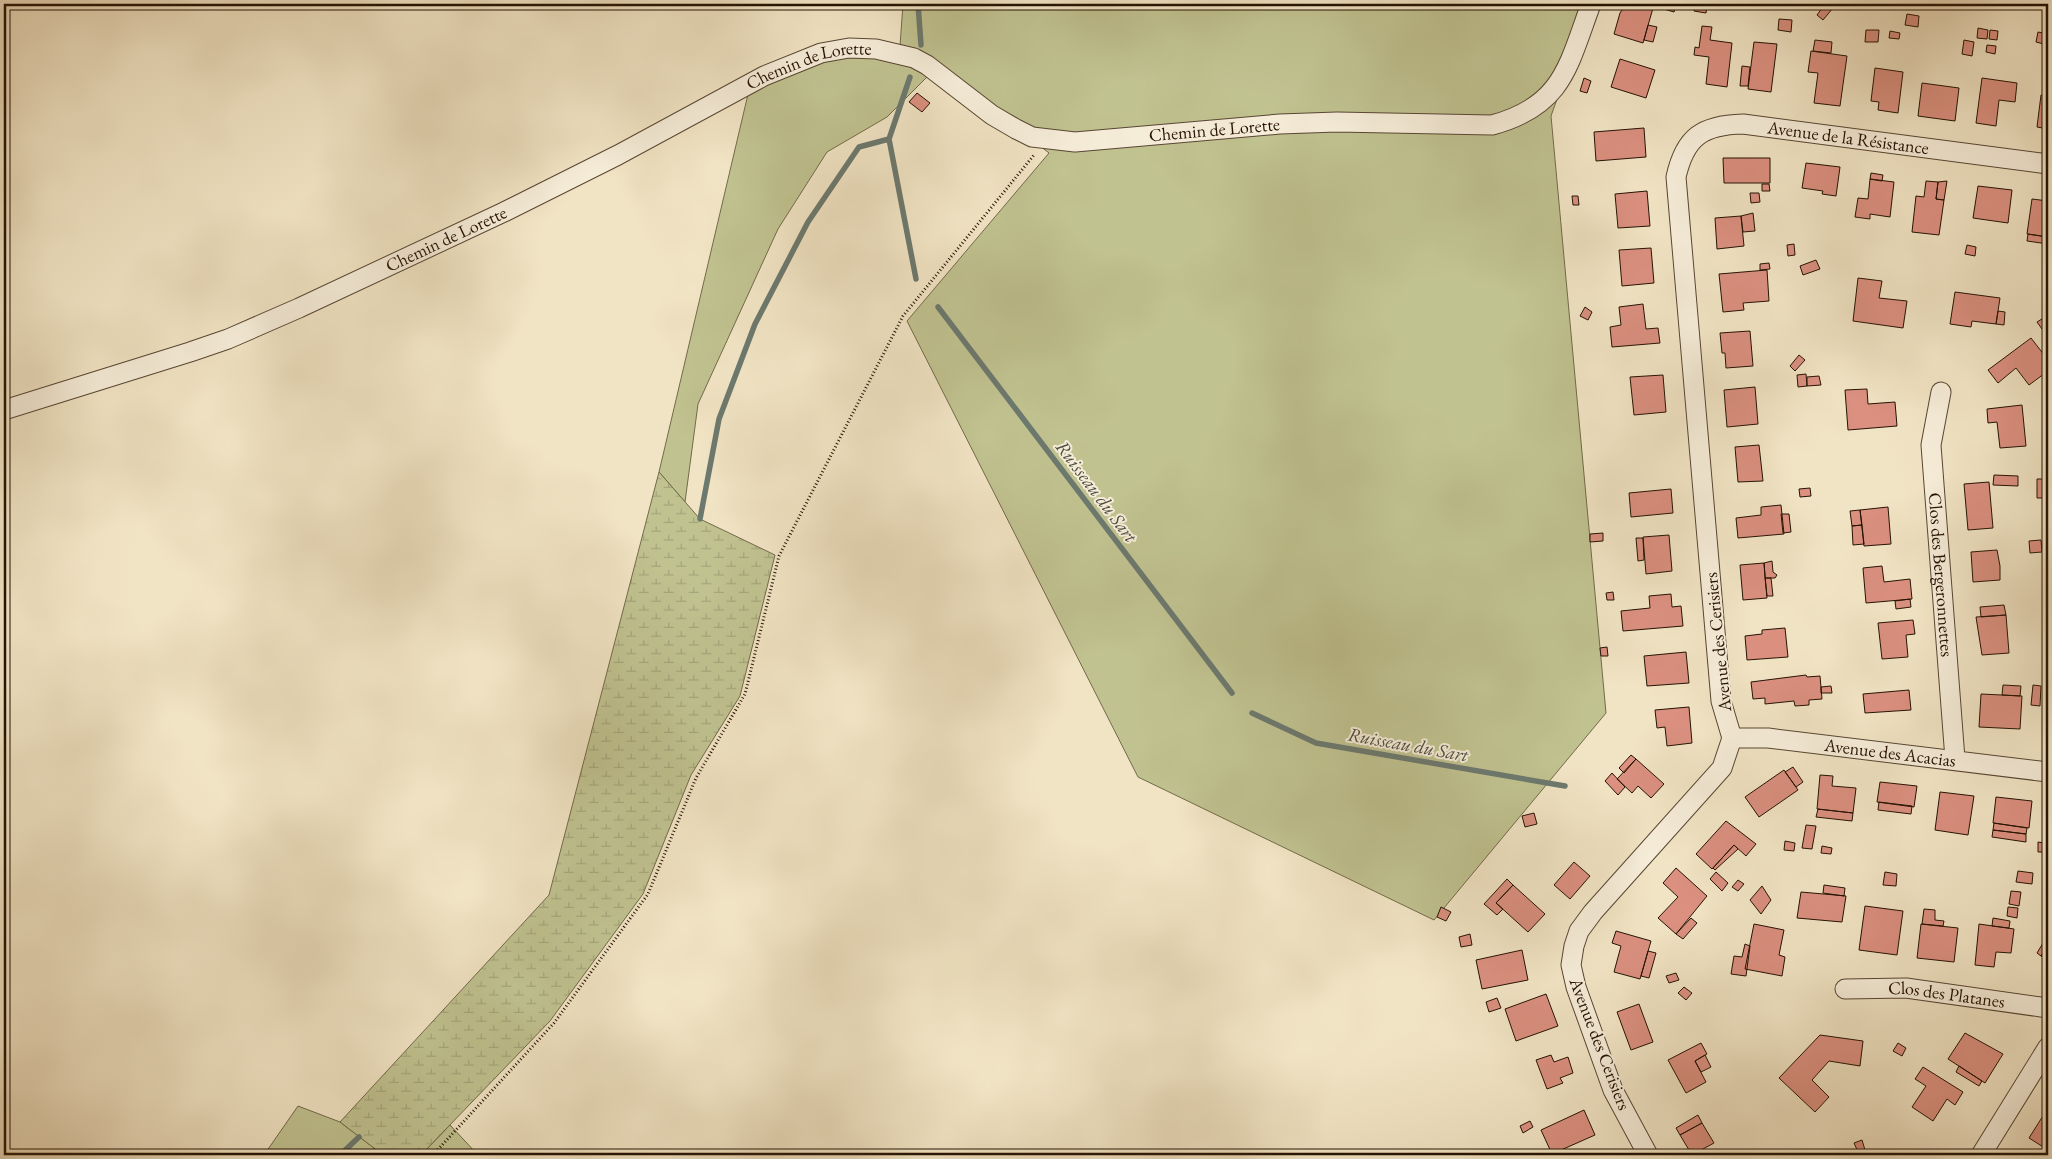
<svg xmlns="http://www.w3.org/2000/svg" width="2052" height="1159" viewBox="0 0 2052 1159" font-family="'EB Garamond',serif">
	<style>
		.grass { fill: #c0c290; stroke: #726a4a }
		.wetland { fill: url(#wetland-marsh); stroke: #726a4a }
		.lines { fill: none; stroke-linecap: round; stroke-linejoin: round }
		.stream { stroke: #6c796e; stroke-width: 5.5 }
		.building { fill: #db9080; stroke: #251203 }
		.street-casing { stroke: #584633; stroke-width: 21 }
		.path { stroke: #251203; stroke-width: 3; stroke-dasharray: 1 2.5; stroke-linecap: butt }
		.street { stroke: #f6edd9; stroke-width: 19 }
		.labels { text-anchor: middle; stroke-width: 4; stroke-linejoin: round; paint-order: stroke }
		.street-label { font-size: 18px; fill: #251203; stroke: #f6edd9 }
		.water-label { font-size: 19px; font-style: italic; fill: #4e4e42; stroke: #f6edd9 }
	</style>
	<defs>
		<pattern id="wetland-marsh" width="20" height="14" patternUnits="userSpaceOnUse" patternTransform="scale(1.25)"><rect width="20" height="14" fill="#c0c290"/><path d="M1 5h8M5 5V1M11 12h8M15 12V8" fill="none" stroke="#a5a67b"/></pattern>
	</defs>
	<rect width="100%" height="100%" fill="#f1e4c4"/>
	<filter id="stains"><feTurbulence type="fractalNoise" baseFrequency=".004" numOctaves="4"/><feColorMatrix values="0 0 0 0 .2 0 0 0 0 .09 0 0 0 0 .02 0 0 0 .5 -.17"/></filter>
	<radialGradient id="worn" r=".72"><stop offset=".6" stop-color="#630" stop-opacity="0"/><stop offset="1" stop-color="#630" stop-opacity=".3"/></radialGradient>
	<path class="grass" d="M 903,4 L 1591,4 L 1551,116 L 1606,713 L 1434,920 L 1138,777 L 907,321 L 1049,153 L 938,66 L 900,46 Z
		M 832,54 L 894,57 L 930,74 L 887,117 L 827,152 L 778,229 L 698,404 L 685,502 L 659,472 L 749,90 Z
		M 298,1106 L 340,1122 L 383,1155 L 264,1155 Z
		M 450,1125 L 478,1155 L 421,1155 Z"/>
	<path class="wetland" d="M 659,472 L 700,519 L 775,555 L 740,696 L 691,775 L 643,894 L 550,1021 L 421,1155 L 383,1155 L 340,1122 L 549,895 Z"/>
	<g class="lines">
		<path class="stream" d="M 918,4 L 921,45
			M 910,77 L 889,139 L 916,279
			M 938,307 L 1232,693
			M 700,519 L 719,419 L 755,324 L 808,222 L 859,147 L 889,139
			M 1252,713 L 1316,743 L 1565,786
			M 340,1155 L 359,1137"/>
	</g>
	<path class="building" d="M 1626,4 L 1639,4 L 1653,8 L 1643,43 L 1614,34 L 1620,13 Z
		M 1654,4 L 1677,4 L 1674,12 L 1654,6 Z
		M 1695,4 L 1707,5 L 1706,13 L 1694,11 Z
		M 1825,4 L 1833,8 L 1823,20 L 1817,15 Z
		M 1980,4 L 1993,4 L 1992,9 L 1980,7 Z
		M 2038,4 L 2048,4 L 2048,9 L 2038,8 Z
		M 1907,14 L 1919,16 L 1918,27 L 1905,25 Z
		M 1779,19 L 1792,20 L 1791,32 L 1778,30 Z
		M 1648,25 L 1657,27 L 1653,42 L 1644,40 Z
		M 1702,26 L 1712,27 L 1710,40 L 1732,43 L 1727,87 L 1706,84 L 1709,57 L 1694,55 L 1695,47 L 1699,48 Z
		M 1978,28 L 1988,30 L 1987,39 L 1977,38 Z
		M 1866,30 L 1879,30 L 1878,42 L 1865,42 Z
		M 1990,30 L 1998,31 L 1997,40 L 1989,39 Z
		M 1890,31 L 1900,33 L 1899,39 L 1889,38 Z
		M 2038,32 L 2048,34 L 2048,45 L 2036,42 Z
		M 1815,40 L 1832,42 L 1831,53 L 1813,51 Z
		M 1964,40 L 1974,42 L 1972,56 L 1962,54 Z
		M 1754,42 L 1777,44 L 1771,92 L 1748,89 Z
		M 1987,45 L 1996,46 L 1995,54 L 1986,52 Z
		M 1811,51 L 1847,56 L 1840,106 L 1814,103 L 1818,73 L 1808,72 Z
		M 1620,59 L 1655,70 L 1646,98 L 1611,87 Z
		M 1742,66 L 1750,67 L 1748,86 L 1740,86 Z
		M 1875,68 L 1903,72 L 1898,113 L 1878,110 L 1879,102 L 1871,101 Z
		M 1584,78 L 1591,81 L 1587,93 L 1580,91 Z
		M 1982,78 L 2017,83 L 2015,102 L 1999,100 L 1996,126 L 1976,123 Z
		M 1922,83 L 1959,88 L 1955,121 L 1918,116 Z
		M 917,93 L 930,103 L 922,112 L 909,102 Z
		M 2041,95 L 2048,96 L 2048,129 L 2037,127 Z
		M 1644,128 L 1646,157 L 1596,161 L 1594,132 Z
		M 1723,158 L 1770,158 L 1770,183 L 1724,183 Z
		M 1806,163 L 1840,167 L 1836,196 L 1822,194 L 1823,191 L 1802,188 Z
		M 1871,173 L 1883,175 L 1882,181 L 1870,179 Z
		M 1870,179 L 1894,182 L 1890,217 L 1870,214 L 1870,219 L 1855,217 L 1858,198 L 1868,199 Z
		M 1926,181 L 1938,182 L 1936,199 L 1944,200 L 1939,235 L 1912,232 L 1916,196 L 1924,197 Z
		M 1947,181 L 1944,200 L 1936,199 L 1938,182 Z
		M 1762,184 L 1769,184 L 1770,191 L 1762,191 Z
		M 1978,186 L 2012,190 L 2008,223 L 1973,218 Z
		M 1647,191 L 1650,226 L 1618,228 L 1615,194 Z
		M 1750,193 L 1759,193 L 1760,202 L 1751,203 Z
		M 1572,196 L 1578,196 L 1579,205 L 1573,205 Z
		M 2032,199 L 2048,201 L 2048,237 L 2027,234 Z
		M 1753,213 L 1755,231 L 1743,232 L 1741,216 Z
		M 1741,216 L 1744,246 L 1717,249 L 1715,218 Z
		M 2028,234 L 2048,237 L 2048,244 L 2027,241 Z
		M 1794,244 L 1795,255 L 1788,256 L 1787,245 Z
		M 1967,245 L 1976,247 L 1975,256 L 1965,254 Z
		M 1651,248 L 1654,283 L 1622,286 L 1619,250 Z
		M 1816,260 L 1820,269 L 1803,275 L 1800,266 Z
		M 1769,263 L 1770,269 L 1760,270 L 1760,264 Z
		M 1767,270 L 1769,301 L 1743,303 L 1744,310 L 1723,312 L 1719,274 Z
		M 1858,278 L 1882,281 L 1879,298 L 1907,301 L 1903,328 L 1853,321 Z
		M 1955,292 L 2000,298 L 1996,324 L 1972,321 L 1971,327 L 1950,324 Z
		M 1643,304 L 1646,329 L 1658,328 L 1660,343 L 1612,347 L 1610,327 L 1621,325 L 1619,307 Z
		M 1585,307 L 1592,312 L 1588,320 L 1580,316 Z
		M 1998,311 L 2005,312 L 2004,325 L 1996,324 Z
		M 2045,317 L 2048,325 L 2042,329 L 2037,322 Z
		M 1750,331 L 1753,366 L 1726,368 L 1725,353 L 1722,353 L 1720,333 Z
		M 2031,338 L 2048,360 L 2048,371 L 2029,385 L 2016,368 L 1998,383 L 1988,370 Z
		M 1799,355 L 1805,360 L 1795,371 L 1790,366 Z
		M 1806,374 L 1807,386 L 1798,387 L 1797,375 Z
		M 1663,375 L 1666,412 L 1634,415 L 1630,377 Z
		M 1819,376 L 1821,385 L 1807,386 L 1807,377 Z
		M 1755,387 L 1758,424 L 1727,427 L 1724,390 Z
		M 1867,389 L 1868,404 L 1895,402 L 1897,426 L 1848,430 L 1845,390 Z
		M 2022,405 L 2026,446 L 2000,448 L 1997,422 L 1988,423 L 1987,409 Z
		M 1759,445 L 1763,481 L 1738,482 L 1735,447 Z
		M 1994,475 L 2018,476 L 2018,486 L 1993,485 Z
		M 2037,479 L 2044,479 L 2044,498 L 2037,498 Z
		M 1989,482 L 1993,528 L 1968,530 L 1964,484 Z
		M 1810,488 L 1811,496 L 1800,497 L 1799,489 Z
		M 1671,489 L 1673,513 L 1631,517 L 1629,493 Z
		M 1781,505 L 1784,534 L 1738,538 L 1736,518 L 1761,515 L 1761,507 Z
		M 1888,507 L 1891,544 L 1864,546 L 1860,510 Z
		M 1860,510 L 1862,525 L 1852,526 L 1850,511 Z
		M 1781,514 L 1789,514 L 1791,532 L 1783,533 Z
		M 1862,525 L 1864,544 L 1853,545 L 1852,526 Z
		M 1603,533 L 1603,541 L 1590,542 L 1590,534 Z
		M 1669,535 L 1672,571 L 1646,574 L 1643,537 Z
		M 1636,538 L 1643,538 L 1644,560 L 1638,561 Z
		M 2041,540 L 2042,552 L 2030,553 L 2029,541 Z
		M 1997,550 L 2000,566 L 2000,580 L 1973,582 L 1971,552 Z
		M 1772,561 L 1773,572 L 1777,575 L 1775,578 L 1765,578 L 1764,563 Z
		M 1764,563 L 1767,598 L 1743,600 L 1740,565 Z
		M 1882,566 L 1884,582 L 1910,579 L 1912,599 L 1866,603 L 1863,568 Z
		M 1765,578 L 1771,578 L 1773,596 L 1767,596 Z
		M 1613,592 L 1614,600 L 1607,600 L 1606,593 Z
		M 1671,594 L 1672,607 L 1681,606 L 1683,626 L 1623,631 L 1621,611 L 1650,608 L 1649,596 Z
		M 1910,599 L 1911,607 L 1896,609 L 1895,601 Z
		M 2004,605 L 2006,615 L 1981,617 L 1980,607 Z
		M 2006,615 L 2009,653 L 1982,655 L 1976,617 Z
		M 1913,620 L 1915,634 L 1906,635 L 1908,657 L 1882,659 L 1878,623 Z
		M 1785,628 L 1788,657 L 1747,660 L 1745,636 L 1762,634 L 1762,630 Z
		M 1607,647 L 1608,656 L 1601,656 L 1600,648 Z
		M 1686,652 L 1689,683 L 1647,686 L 1644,656 Z
		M 1806,675 L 1807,677 L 1820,676 L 1822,699 L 1809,700 L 1809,705 L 1795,706 L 1794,701 L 1765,704 L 1765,698 L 1753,699 L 1751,682 Z
		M 2003,685 L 2021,686 L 2020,696 L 2002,695 Z
		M 2033,685 L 2041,686 L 2040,706 L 2031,705 Z
		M 1831,686 L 1832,693 L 1821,693 L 1821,687 Z
		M 1909,690 L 1911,710 L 1865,713 L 1863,694 Z
		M 1981,694 L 2022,696 L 2020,729 L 1979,727 Z
		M 1689,707 L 1692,743 L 1667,746 L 1665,727 L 1657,728 L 1655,710 Z
		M 1631,755 L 1636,759 L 1624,773 L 1619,768 Z
		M 1636,759 L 1664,784 L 1651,798 L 1638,786 L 1632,793 L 1617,779 Z
		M 1793,767 L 1803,782 L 1796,787 L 1785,772 Z
		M 1784,770 L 1798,790 L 1759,817 L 1745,797 Z
		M 1612,773 L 1625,787 L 1618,795 L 1605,781 Z
		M 1820,775 L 1833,776 L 1832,786 L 1856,788 L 1853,813 L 1817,809 Z
		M 1880,782 L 1917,786 L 1914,807 L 1877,802 Z
		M 1940,792 L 1974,796 L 1968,835 L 1935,830 Z
		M 1996,797 L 2032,801 L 2029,828 L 1993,823 Z
		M 1879,802 L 1912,806 L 1911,814 L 1878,810 Z
		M 1818,809 L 1853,813 L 1852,821 L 1816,817 Z
		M 1534,813 L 1537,824 L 1525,827 L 1522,816 Z
		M 1726,821 L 1756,844 L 1746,856 L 1734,845 L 1712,869 L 1696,854 Z
		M 1994,823 L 2027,828 L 2026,834 L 1993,830 Z
		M 1806,825 L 1816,826 L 1812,849 L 1802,848 Z
		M 1993,830 L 2026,834 L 2026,842 L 1992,837 Z
		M 1785,841 L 1795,843 L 1794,851 L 1784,850 Z
		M 2038,842 L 2044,843 L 2043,852 L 2038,852 Z
		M 1734,845 L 1738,849 L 1715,870 L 1713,868 Z
		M 1822,846 L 1832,848 L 1831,854 L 1821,853 Z
		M 1574,862 L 1590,876 L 1570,899 L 1554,885 Z
		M 1676,868 L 1707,896 L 1676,934 L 1658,918 L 1678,897 L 1663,883 Z
		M 2018,871 L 2033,873 L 2032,884 L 2016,882 Z
		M 1716,872 L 1728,883 L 1722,891 L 1710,879 Z
		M 1885,872 L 1897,874 L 1896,886 L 1883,885 Z
		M 1507,879 L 1513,885 L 1496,903 L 1503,909 L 1497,915 L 1484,904 Z
		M 1738,880 L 1744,884 L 1738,891 L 1732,887 Z
		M 1513,885 L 1545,914 L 1528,932 L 1496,903 Z
		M 1824,885 L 1845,888 L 1844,896 L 1823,893 Z
		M 1762,886 L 1771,900 L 1761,914 L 1750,900 Z
		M 2011,891 L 2021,892 L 2019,906 L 2009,904 Z
		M 1801,892 L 1846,896 L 1842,922 L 1797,918 Z
		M 1865,906 L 1903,911 L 1897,955 L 1859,950 Z
		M 1441,907 L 1451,912 L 1446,921 L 1437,917 Z
		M 2008,907 L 2018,908 L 2017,918 L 2007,916 Z
		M 1924,909 L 1935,910 L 1935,920 L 1944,921 L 1943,926 L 1922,924 Z
		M 1691,918 L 1697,923 L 1683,939 L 1676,934 Z
		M 1993,918 L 2010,921 L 2009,928 L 1992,926 Z
		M 1754,924 L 1784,930 L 1779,955 L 1785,957 L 1782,976 L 1745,969 Z
		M 1921,924 L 1958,928 L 1954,962 L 1917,958 Z
		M 1979,924 L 2014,929 L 2011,953 L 1996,952 L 1994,967 L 1975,965 Z
		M 1616,931 L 1651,941 L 1640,979 L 1614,972 L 1621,946 L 1612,943 Z
		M 1470,934 L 1472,945 L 1461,947 L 1459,937 Z
		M 2046,938 L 2048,945 L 2041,956 L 2037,953 Z
		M 1745,944 L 1750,946 L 1746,976 L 1731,974 L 1734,956 L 1742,957 Z
		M 2048,945 L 2048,960 L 2041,956 Z
		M 1522,950 L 1528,980 L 1482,989 L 1476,960 Z
		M 1648,951 L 1656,953 L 1649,978 L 1641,976 Z
		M 1676,973 L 1679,980 L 1669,983 L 1666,976 Z
		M 1684,987 L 1692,993 L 1686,1000 L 1678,993 Z
		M 1546,994 L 1558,1026 L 1516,1041 L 1505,1009 Z
		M 1497,998 L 1501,1008 L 1489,1012 L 1486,1002 Z
		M 1639,1004 L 1653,1042 L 1631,1050 L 1617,1012 Z
		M 1965,1033 L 2003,1054 L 1985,1083 L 1948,1059 Z
		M 1820,1035 L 1863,1041 L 1860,1066 L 1829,1061 L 1812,1080 L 1829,1097 L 1815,1112 L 1779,1078 Z
		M 1701,1043 L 1707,1054 L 1695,1061 L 1706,1082 L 1686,1093 L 1668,1060 Z
		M 1898,1043 L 1906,1048 L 1902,1056 L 1893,1051 Z
		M 1551,1055 L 1554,1062 L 1568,1057 L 1573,1073 L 1560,1078 L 1563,1083 L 1547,1089 L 1536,1060 Z
		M 1705,1055 L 1711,1067 L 1701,1072 L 1695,1061 Z
		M 1959,1066 L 1982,1081 L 1979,1086 L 1956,1072 Z
		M 1923,1067 L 1963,1092 L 1955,1105 L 1947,1099 L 1933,1121 L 1912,1107 L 1926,1086 L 1915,1079 Z
		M 2048,1108 L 2048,1150 L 2029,1138 Z
		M 1584,1110 L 1595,1135 L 1552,1154 L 1541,1130 Z
		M 1698,1115 L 1702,1123 L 1680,1135 L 1676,1128 Z
		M 1530,1121 L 1533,1127 L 1523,1133 L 1520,1126 Z
		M 1702,1123 L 1714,1143 L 1692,1155 L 1680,1135 Z
		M 1862,1140 L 1865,1150 L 1858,1152 L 1854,1143 Z"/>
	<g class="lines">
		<defs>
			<g id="street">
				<path id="s1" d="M 1941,392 L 1931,445 L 1955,759"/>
				<path id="s2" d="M 4,410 L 190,352 L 228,339 L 299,308 L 504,212 L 618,155 L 764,76 L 821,53 L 849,48 L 876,49 L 914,58 L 927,65 L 992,115 L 1016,129 L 1032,137 L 1075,142 L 1280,124 L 1337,122 L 1492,125 C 1563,106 1568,66 1591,4"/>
				<path id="s3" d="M 1732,738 L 1768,738 L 2048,772"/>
				<path id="s4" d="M 1845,989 L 1906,988 L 2048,1008"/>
				<path id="s5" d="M 1648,1155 L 1613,1090 L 1576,987 L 1571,965 L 1574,946 L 1579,931 L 1593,912 L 1722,768 L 1732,738 L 1721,701 L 1676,177 C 1685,137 1702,125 1743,124 L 2048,164"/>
				<path d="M 1981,1155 L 2048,1047"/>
			</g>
		</defs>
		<use href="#street" class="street-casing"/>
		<path class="path" d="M 433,1155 L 554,1023 L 648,894 L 696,778 L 745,694 L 779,556 L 903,316 L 1034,155"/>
		<use href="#street" class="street"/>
	</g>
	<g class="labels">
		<g class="street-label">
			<text dy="6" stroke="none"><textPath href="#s2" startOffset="879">Chemin de Lorette</textPath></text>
			<text dy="6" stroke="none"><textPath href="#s2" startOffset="1314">Chemin de Lorette</textPath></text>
			<text dy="6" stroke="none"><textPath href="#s5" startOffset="1255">Avenue de la Résistance</textPath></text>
			<text dy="6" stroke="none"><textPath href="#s2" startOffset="475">Chemin de Lorette</textPath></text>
			<text dy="6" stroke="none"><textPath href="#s1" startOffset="184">Clos des Bergeronnettes</textPath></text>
			<text transform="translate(1718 642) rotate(-96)" y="6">Avenue des Cerisiers</text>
			<text dy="6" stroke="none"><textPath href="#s3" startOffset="159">Avenue des Acacias</textPath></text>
			<text dy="6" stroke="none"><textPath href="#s4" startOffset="102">Clos des Platanes</textPath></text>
			<text transform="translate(1600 1044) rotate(69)" y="6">Avenue des Cerisiers</text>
		</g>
		<g class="water-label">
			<text transform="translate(1097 491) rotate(53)" y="7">Ruisseau du Sart</text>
			<text transform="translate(1408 744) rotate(10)" y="7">Ruisseau du Sart</text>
		</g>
	</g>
	<rect width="2052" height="1159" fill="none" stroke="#f1e4c4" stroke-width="20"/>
	<rect x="5" y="5" width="2042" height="1149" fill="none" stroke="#251203" stroke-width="2.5"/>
	<rect x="10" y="10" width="2032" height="1139" fill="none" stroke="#251203"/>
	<rect width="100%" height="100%" filter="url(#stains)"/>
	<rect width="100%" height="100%" fill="url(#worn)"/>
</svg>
